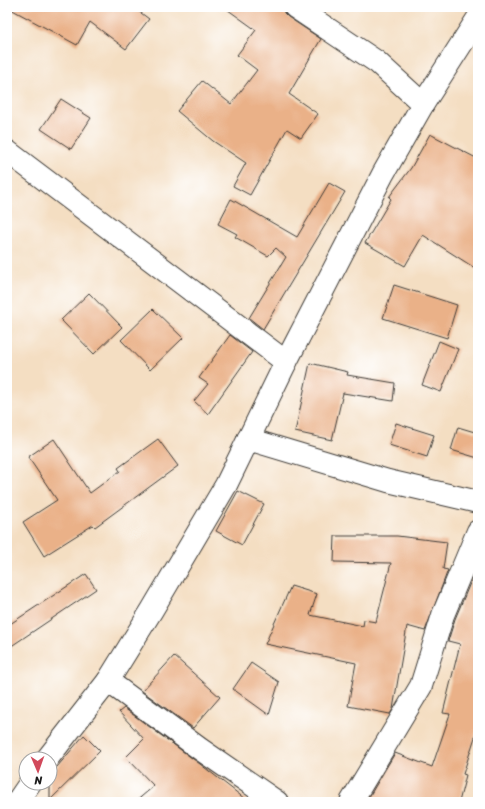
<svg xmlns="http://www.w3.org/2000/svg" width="485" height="809" viewBox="0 0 485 809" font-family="Sriracha,sans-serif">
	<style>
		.building { fill: #eab188 }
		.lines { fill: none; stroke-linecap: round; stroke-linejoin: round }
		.minor-casing { stroke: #3c3935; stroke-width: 24 }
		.tertiary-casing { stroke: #3c3935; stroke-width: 24 }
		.minor { stroke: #fff; stroke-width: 22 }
		.tertiary { stroke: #fff; stroke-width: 22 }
	</style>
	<rect width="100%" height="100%" fill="#fff"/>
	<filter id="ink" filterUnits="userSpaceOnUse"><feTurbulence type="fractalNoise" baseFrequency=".025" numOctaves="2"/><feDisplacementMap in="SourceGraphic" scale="8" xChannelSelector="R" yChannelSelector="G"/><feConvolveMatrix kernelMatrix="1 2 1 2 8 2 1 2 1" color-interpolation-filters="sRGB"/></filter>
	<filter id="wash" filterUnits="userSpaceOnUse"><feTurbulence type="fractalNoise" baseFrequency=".012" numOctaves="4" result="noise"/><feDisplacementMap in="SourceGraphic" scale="16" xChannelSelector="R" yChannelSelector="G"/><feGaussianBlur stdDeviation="0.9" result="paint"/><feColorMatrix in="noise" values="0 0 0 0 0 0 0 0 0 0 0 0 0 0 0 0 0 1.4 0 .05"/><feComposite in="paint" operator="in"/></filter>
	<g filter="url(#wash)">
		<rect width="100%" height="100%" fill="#f4dec2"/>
		<g id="blocks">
			<path class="building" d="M 7,7 L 133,7 L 149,19 L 126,49 L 90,22 L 77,45 Z
				M 224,7 L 283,7 L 284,13 L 288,17 L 321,39 L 289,94 L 318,114 L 301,138 L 287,129 L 250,195 L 233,186 L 246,163 L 213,141 L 177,111 L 202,81 L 231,104 L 257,70 L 237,55 L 256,30 Z
				M 61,99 L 91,118 L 71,149 L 41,129 Z
				M 430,134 L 478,159 L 478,270 L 423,235 L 405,266 L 365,243 L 391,199 L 389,197 L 411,168 Z
				M 329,183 L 345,192 L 263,329 L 249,318 L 286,257 L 276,248 L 268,256 L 235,237 L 237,234 L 218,224 L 231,199 L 297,237 Z
				M 394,285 L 457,305 L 447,338 L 383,318 Z
				M 89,293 L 122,327 L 94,354 L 61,320 Z
				M 153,309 L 183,338 L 150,370 L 121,340 Z
				M 230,335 L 252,352 L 208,414 L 194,401 L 208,384 L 199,378 Z
				M 439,341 L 458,349 L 441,392 L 422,385 Z
				M 310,363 L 348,372 L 347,375 L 395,383 L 393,401 L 343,393 L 332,440 L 295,432 Z
				M 396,423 L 434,435 L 427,457 L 389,445 Z
				M 458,427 L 478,433 L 478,458 L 451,450 Z
				M 54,439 L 90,493 L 120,471 L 118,468 L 158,439 L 178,466 L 95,527 L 93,525 L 44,556 L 23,522 L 57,500 L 28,457 Z
				M 238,491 L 264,504 L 242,545 L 216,531 Z
				M 335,536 L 397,536 L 447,542 L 443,569 L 448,570 L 425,631 L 407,626 L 393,709 L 390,714 L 348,706 L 356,663 L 265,644 L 291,586 L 317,594 L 310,615 L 363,626 L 364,620 L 376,622 L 391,563 L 334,562 Z
				M 86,574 L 96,589 L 7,649 L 7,626 Z
				M 473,576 L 478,577 L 478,728 L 463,774 L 466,775 L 459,802 L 366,802 L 395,753 L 432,767 L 450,714 L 443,713 L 460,644 L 448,641 L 455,619 Z
				M 174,656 L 220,697 L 193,728 L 142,691 Z
				M 251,663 L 279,682 L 269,715 L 233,689 Z
				M 124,708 L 200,764 L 249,802 L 135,802 L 154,786 L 126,757 L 144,739 L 119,712 Z
				M 84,735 L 100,751 L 50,800 L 50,771 L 57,767 Z"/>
		</g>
	</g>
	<g filter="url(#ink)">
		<use href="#blocks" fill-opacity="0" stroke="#3c3935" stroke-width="1"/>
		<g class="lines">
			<defs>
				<path id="minor" d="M 295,7 L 377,62 L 423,104
					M 7,151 L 286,362
					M 248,439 L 388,481 L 478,502
					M 108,681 L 200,749 L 277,802
					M 351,802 L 421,686 L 443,615 L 478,531"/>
				<path id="tertiary" d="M 47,759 L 108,681 L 152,610 L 226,485 L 286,362 L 383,174 L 423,104 L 478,18
					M 17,802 L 30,783"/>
			</defs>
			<use href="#minor" class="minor-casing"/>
			<use href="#tertiary" class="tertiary-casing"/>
			<use href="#minor" class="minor"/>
			<use href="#tertiary" class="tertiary"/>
		</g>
	</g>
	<rect width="485" height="809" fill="none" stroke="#fff" stroke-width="24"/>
	<g transform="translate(38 771) rotate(178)"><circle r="19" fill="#ffffff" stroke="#a4a4a4"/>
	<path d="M0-3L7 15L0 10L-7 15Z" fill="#d1495b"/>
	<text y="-6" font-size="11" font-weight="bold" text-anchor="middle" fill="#1c1c1c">N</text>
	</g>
</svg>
